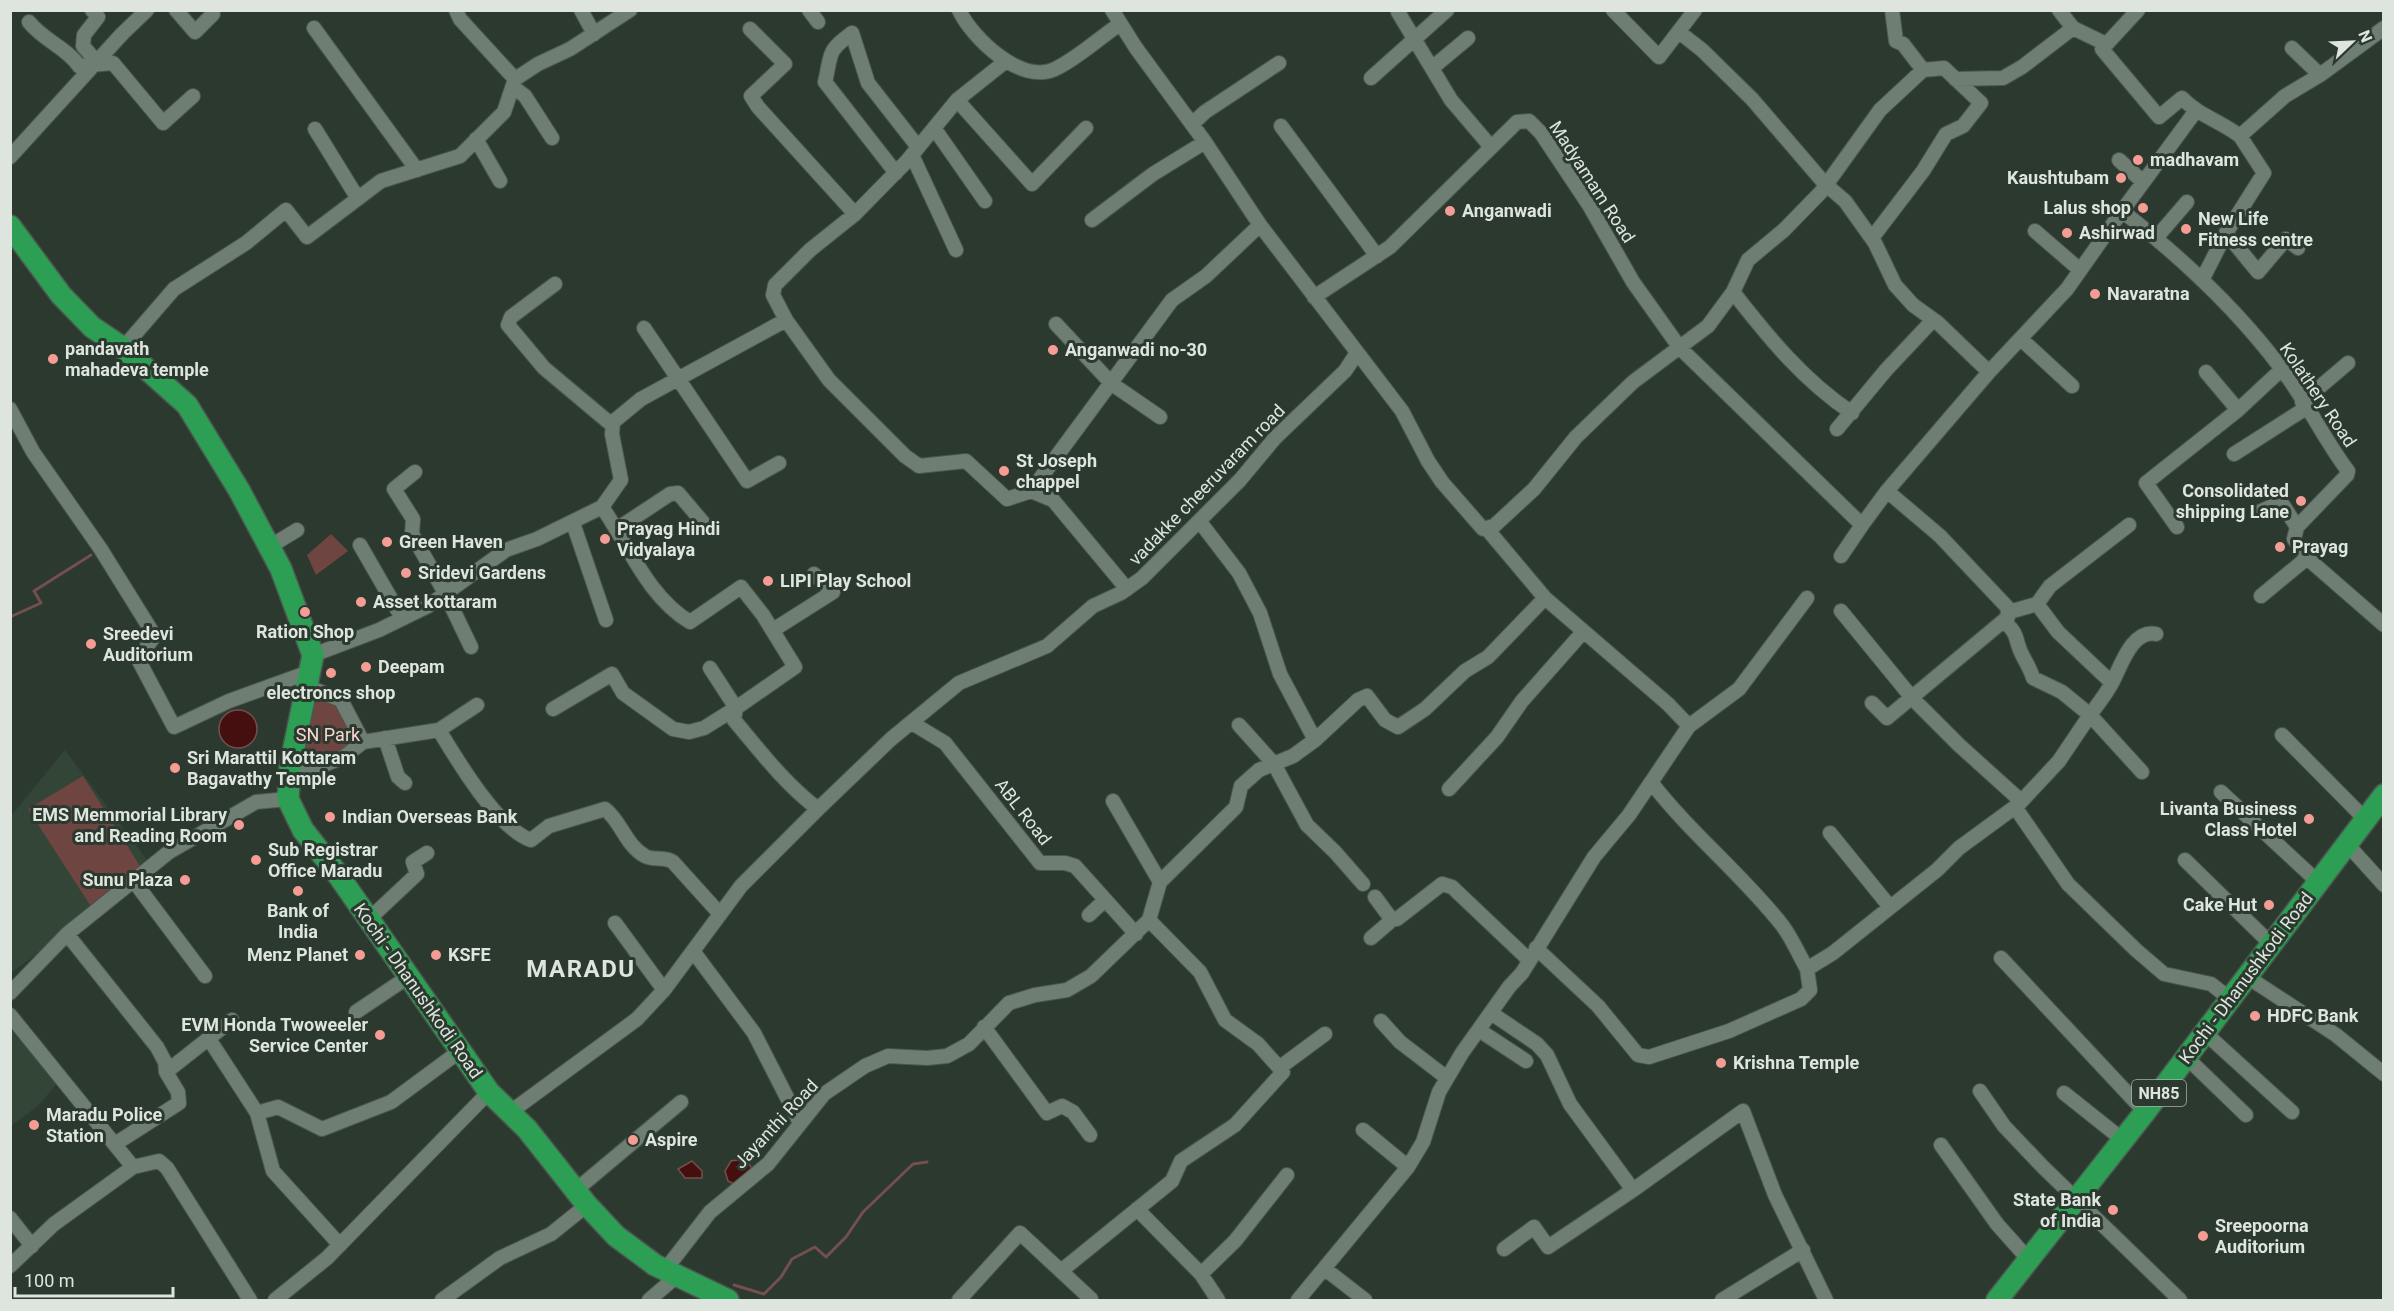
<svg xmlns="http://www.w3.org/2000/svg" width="2394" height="1311" viewBox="0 0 2394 1311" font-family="Roboto,sans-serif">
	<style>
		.built { fill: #334537 }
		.green { fill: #6f4542 }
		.water { fill: #460f0f; stroke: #734f4d; stroke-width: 1.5 }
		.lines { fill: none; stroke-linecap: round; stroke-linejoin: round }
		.stream { stroke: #734f4d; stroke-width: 3 }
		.minor-casing { stroke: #4c574f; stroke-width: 16 }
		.highway-casing { stroke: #4c574f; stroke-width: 24 }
		.minor { stroke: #6f7e72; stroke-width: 14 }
		.highway { stroke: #2c9f55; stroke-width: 21 }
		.poi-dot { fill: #f59c94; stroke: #2c392f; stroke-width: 2 }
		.labels { text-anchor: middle; stroke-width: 6; stroke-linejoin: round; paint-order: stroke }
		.shield { fill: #2c392f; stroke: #a8b1aa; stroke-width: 1.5 }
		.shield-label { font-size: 16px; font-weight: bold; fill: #dde5de }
		.poi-label { font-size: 18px; font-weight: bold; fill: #dde5de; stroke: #2c392f; text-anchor: start }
		.street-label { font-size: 18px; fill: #dde5de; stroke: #2c392f }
		.park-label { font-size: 18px; fill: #fdd5d1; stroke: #2c392f }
		.district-label { font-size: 24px; font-weight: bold; letter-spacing: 1.5px; fill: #dde5de; stroke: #2c392f }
	</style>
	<rect width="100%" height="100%" fill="#2c392f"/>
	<path class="built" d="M 65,750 L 152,867 L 11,973 L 11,816 Z
		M 10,1025 L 60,1080 L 38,1106 L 11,1126 Z"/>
	<path class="green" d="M 331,534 L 348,551 L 316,575 L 307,555 Z
		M 313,695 L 332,698 L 357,733 C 346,763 329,762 299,762 Z
		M 83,776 L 140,866 L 90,905 L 28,809 Z"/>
	<path class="water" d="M219 729a19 19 0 1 1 38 0a19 19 0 1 1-38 0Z
		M 738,1160 L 747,1161 L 753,1170 L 738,1186 L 728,1181 L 725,1171 L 731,1161 Z
		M 692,1161 L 702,1171 L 702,1178 L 685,1178 L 678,1169 Z"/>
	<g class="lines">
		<path class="stream" d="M 10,617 L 41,603 L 34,591 L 91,555
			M 734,1285 L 764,1294 L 781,1277 L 792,1259 L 815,1247 L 826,1257 L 846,1237 L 863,1212 L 913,1164 L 927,1162"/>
		<defs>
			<path id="minor" d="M 92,10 L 98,17 L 84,35 L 83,46 L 96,61
				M 176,10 L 195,32 L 213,14
				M 456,10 L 460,19 L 515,79
				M 581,10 L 594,34
				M 809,10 L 818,22
				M 959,10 C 972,38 1021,85 1055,69 C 1078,58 1099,38 1120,24
				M 1112,10 L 1136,48 L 1205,142 L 1260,225 L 1402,411 L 1428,461 L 1442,482 L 1483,529 L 1494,526 L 1534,489 L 1576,437 L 1633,382 L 1708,326 L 1733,292 L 1748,260 L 1784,230 L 1821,192 L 1880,110 L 1923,70 L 1944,68 L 1981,103 L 1963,126 L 1946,134 L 1923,171 L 1872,238
				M 1613,10 L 1659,57 L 1695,10
				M 1892,10 L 1896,41 L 1903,44 L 1923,70
				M 2059,10 L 2073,28 L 2106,44
				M 2138,10 L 2102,49 L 2159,117 L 2182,98 C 2198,115 2220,121 2240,136
				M 1398,12 L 1451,100 L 1491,147
				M 29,22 C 43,40 67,48 79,66 L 113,63 L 163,123 L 193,96
				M 314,28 L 417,170
				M 750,29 L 785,64 L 751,96 L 758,107 L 855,214
				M 1679,32 L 1702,50 L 1752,99 L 1825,184 L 1845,201 L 1875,243 L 1895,285 L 1913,305 L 1938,323 L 1989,372
				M 2292,48 L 2320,75
				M 1006,61 L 957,100 L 907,161 L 855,214 L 810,250 L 775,285 L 773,295 L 786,320 L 829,380 L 905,456 L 919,466 L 966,461 L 1007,499 L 1031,491 L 1053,500 L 1127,589
				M 1432,68 L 1468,38
				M 1371,78 L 1447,10
				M 1955,79 L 2003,78 L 2022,67 L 2073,28
				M 513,87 L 525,96 L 552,138
				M 957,100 L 1032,184 L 1086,128
				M 1192,124 L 1205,112 L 1279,63
				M 1281,126 L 1377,256
				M 934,128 L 985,201
				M 315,129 L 357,197
				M 476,139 L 500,181
				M 912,155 L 956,250
				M 10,157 L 122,34 L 147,10
				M 2119,160 L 2142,181
				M 896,173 L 825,82 C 832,53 826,52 852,33 L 868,83 L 918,147
				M 2122,211 L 2195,112
				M 1092,220 L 1153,174 L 1205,142
				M 2035,231 L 2080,270
				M 2226,233 L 2258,272 L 2286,239 L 2298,248
				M 2156,238 L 2187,202
				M 2202,280 L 2226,233 L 2264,173 L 2240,136 L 2285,96 L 2320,75 L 2384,28
				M 555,284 L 511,317 L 508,325 L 544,368 L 612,425
				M 1733,292 C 1769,338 1803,380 1852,413
				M 1314,297 L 1390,247 L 1517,122 L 1529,121 L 1541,133 L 1589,205 L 1633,282 L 1680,348 L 1862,525 L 1887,491
				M 1056,324 L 1112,384 L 1160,417
				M 644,328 L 747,481 L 779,463
				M 2021,339 L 2072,386
				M 123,348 L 174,289 L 246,243 L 286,210 L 307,237 L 381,181 L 460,156 L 504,112 L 515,79 L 538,64 L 570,49 L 630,10
				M 2206,372 L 2238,410
				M 2302,402 L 2348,363
				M 10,409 L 33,452 L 100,548 L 151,630 L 153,638 L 138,659 L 174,727 L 229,701 L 309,672
				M 1837,429 L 1886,370 L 1933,320
				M 2234,454 L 2306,408
				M 415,472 L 394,489 L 413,519 L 412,534 L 445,593 L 471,647
				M 1031,491 L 1172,300 L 1206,276 L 1260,225
				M 602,507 L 621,480 L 612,434 L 613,422 L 641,399 L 786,320
				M 2259,512 L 2281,502 L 2297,527
				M 1200,522 L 1239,573 L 1260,613 L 1280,674 L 1315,740
				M 573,523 L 606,620
				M 2177,527 L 2146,483 L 2238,410 L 2282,369
				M 617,529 L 670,494 L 678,493 L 706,526
				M 360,545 L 402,618
				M 269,547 L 297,530
				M 1841,556 L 1862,525
				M 2261,596 L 2307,558
				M 2037,604 L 2050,586 L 2129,525
				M 1841,611 L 1913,699 L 1959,745 L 2021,801
				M 2009,612 L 2037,604 L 2058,632 L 2112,683
				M 773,630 L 833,592 L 814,574
				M 2156,634 C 2132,629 2121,666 2112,683 C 2106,694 2098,704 2090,715 L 2062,692 L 2033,678 C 2030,667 2024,660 2020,650 C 2015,638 2018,635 2007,624 L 2008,608 L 1940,536 L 1887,491 L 1989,372 L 2067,289 L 2122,211 C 2181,257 2236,308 2281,368 C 2306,400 2323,438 2348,471 L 2347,475 L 2297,527 L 2294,539 L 2307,558 L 2384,625
				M 313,655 L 379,630 L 428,606 L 506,550 L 537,539 L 602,507 C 629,546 648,597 690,622 L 741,587 L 763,615 L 795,667 L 736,708 L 734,720 C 760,751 785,784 818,809 L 891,739 L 959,683 L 1047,646 L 1093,606 L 1121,593 L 1142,578 L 1240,480 L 1275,438 L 1345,371 L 1357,353
				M 306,686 L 341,700 L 363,742
				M 1872,703 L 1887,718 L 2008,617
				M 553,709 L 612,674 L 623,693 L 673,729 L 689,732 L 704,728 L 736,708 L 710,668
				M 912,723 L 945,743 L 1040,863 L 1065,863 L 1075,866 L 1136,934
				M 1239,725 L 1274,764 L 1307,825 L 1335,852 L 1363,884
				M 1689,726 L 1739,689 L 1807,598
				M 439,730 L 477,705
				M 2282,735 L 2365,819
				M 385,738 L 398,777 L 405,783
				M 290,767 L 316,768 L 344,757 L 363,742 L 439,730 C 457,760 498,829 531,840 L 549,826 L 605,809 C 621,821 626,846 645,856 C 654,861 664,856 673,862 L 720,914
				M 1651,782 C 1690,833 1742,874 1782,925 C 1792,938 1799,955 1807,969 L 1833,953 L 1937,870 L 1959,848 L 2015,807 L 2068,884 L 2136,950 L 2164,974 L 2211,984 L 2229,998
				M 1449,789 L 1497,737 L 1522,701 L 1583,632
				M 2221,792 L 2318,882
				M 1113,801 L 1160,882
				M 2016,807 L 2059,761 L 2090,715 L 2142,772
				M 1830,833 L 1890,907
				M 2347,844 L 2384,885
				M 2185,860 L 2270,943
				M 133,880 L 205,976
				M 1375,897 L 1392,920 L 1397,919 L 1442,884 L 1452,887 L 1529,960
				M 1089,915 L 1105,900
				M 368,920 L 417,874 L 413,862 L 427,853
				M 615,923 L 664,990
				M 67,934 L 157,1047 L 165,1062 L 166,1072
				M 1371,938 L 1392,920
				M 1536,948 L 1598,1006 L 1638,1055 L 1649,1057 L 1729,1031 L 1801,999 L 1810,990 L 1807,969
				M 693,951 L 754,1033 L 800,1123
				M 2001,958 L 2145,1112
				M 2246,976 L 2336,1035 L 2384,1074
				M 10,993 L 67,934 L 169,852 L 256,802 L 288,799
				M 356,1012 L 408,977
				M 1491,1013 L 1537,1044 L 1547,1055 L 1570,1104 L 1633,1190 L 1743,1111 L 1775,1195 L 1826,1300
				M 10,1015 L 133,1167 L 54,1224 L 10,1266
				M 1381,1021 L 1400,1042 L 1447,1078
				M 984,1027 L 1047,1113 L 1062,1106 L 1073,1112 L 1090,1135
				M 1479,1030 L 1526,1061
				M 2204,1032 L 2292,1112
				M 209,1039 L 257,1113 L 273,1171 L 340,1245
				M 2186,1057 L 2246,1115
				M 1279,1068 L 1325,1034
				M 1980,1091 L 2004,1126 L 2043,1167 L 2180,1300
				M 2064,1093 L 2123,1140
				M 257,1113 L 278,1107 L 322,1129 L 391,1102 L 460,1051
				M 509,1113 L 637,1019 L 664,990 L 741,886 L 818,809
				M 1363,1130 L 1408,1167
				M 115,1144 L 179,1103 L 178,1092 L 166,1072 L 232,1020
				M 1941,1145 L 1997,1224 L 2029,1260
				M 133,1167 L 159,1161 L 167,1168 L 250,1300
				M 576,1190 L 681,1102
				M 1137,1209 L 1201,1274
				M 10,1218 L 32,1246
				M 1504,1249 L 1534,1227 L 1548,1247 L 1633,1190
				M 1325,1269 L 1365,1300
				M 665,1270 L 710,1212 L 768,1164 L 824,1094 L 865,1066 L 888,1056 L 927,1058 L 947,1056 L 969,1044 L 1009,1003 L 1035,995 L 1067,990 L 1091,976 L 1149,920 L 1160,882 L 1236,807 L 1241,786 L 1259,770 L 1293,756 L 1315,740 L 1358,700 L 1367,696 L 1385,720 L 1398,727 L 1425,709 L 1465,671 L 1488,657 L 1545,598
				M 1061,1271 L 1172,1181 L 1181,1161 L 1235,1125 L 1283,1072 L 1258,1044 L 1225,1020 L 1200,972 L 1149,920
				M 275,1300 L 327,1258 L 489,1092
				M 442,1300 L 500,1258 L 551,1234 L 587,1205
				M 649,1300 L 677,1276
				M 959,1300 L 1020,1233 L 1091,1299
				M 1218,1300 L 1201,1274 L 1235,1241 L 1287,1175
				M 1298,1300 L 1408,1167 L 1423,1142 L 1439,1092 L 1462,1053 L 1509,987 L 1522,973 L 1594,857 L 1629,815 L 1689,726 L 1668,704 L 1545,598 L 1487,529
				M 1722,1300 L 1803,1250"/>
			<path id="highway" d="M 10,226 L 61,295 L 92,327 L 123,348 L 187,405 L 239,490 L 281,569 L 313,655 L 290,767 L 288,799 L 303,830 L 336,872 L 489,1092 L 527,1129 L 587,1205 L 616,1236 L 655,1265 L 728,1300
				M 1997,1300 L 2145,1112 L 2384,795"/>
		</defs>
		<use href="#minor" class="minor-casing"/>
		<use href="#highway" class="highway-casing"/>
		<use href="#minor" class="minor"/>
		<use href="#highway" class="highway"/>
	</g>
	<g class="poi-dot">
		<circle cx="2138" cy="160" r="6"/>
		<circle cx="2121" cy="178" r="6"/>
		<circle cx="2143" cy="208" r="6"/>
		<circle cx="1450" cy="211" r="6"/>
		<circle cx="2186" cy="229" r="6"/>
		<circle cx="2067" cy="233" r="6"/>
		<circle cx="2095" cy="294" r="6"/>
		<circle cx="1053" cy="350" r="6"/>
		<circle cx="53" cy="359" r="6"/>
		<circle cx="1004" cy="471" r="6"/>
		<circle cx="2301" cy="501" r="6"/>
		<circle cx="605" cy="539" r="6"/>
		<circle cx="387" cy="542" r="6"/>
		<circle cx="2280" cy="547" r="6"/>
		<circle cx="406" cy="573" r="6"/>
		<circle cx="768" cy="581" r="6"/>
		<circle cx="361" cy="602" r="6"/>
		<circle cx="305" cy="612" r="6"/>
		<circle cx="91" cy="644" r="6"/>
		<circle cx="366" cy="667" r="6"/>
		<circle cx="331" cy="673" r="6"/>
		<circle cx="175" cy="768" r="6"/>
		<circle cx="330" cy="817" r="6"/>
		<circle cx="2309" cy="819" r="6"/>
		<circle cx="239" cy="825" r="6"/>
		<circle cx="256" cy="860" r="6"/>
		<circle cx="185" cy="880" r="6"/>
		<circle cx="298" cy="891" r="6"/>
		<circle cx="2269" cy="905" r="6"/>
		<circle cx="360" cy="955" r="6"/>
		<circle cx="436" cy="955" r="6"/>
		<circle cx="2255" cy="1016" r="6"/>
		<circle cx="380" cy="1035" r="6"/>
		<circle cx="1721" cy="1063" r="6"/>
		<circle cx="34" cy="1125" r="6"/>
		<circle cx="633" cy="1140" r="6"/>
		<circle cx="2113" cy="1210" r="6"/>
		<circle cx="2203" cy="1236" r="6"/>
	</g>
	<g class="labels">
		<rect class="shield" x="2132" y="1080" width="54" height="26" rx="4.5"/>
		<g class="shield-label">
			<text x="2159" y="1099">NH85</text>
		</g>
		<g class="poi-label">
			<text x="2150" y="166">madhavam</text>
			<text x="2109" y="184" text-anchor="end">Kaushtubam</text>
			<text x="2131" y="214" text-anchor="end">Lalus shop</text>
			<text x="1462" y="217">Anganwadi</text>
			<text x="2198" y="225">New Life<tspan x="2198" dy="21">Fitness centre</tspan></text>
			<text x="2079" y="239">Ashirwad</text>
			<text x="2107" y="300">Navaratna</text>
			<text x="65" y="355">pandavath<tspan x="65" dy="21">mahadeva temple</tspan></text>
			<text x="1065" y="356">Anganwadi no-30</text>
			<text x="1016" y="467">St Joseph<tspan x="1016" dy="21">chappel</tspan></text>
			<text x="2289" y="497" text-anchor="end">Consolidated<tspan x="2289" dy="21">shipping Lane</tspan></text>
			<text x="617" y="535">Prayag Hindi<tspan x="617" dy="21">Vidyalaya</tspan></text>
			<text x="399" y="548">Green Haven</text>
			<text x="2292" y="553">Prayag</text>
			<text x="418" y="579">Sridevi Gardens</text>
			<text x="780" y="587">LIPI Play School</text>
			<text x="373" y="608">Asset kottaram</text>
			<text x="305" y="638" text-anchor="middle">Ration Shop</text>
			<text x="103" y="640">Sreedevi<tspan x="103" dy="21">Auditorium</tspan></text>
			<text x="378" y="673">Deepam</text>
			<text x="331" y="699" text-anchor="middle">electroncs shop</text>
			<text x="187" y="764">Sri Marattil Kottaram<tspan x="187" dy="21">Bagavathy Temple</tspan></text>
			<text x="2297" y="815" text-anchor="end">Livanta Business<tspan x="2297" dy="21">Class Hotel</tspan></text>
			<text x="227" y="821" text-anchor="end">EMS Memmorial Library<tspan x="227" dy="21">and Reading Room</tspan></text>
			<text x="342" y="823">Indian Overseas Bank</text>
			<text x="268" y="856">Sub Registrar<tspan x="268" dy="21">Office Maradu</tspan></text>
			<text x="173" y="886" text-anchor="end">Sunu Plaza</text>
			<text x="2257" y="911" text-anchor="end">Cake Hut</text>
			<text x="298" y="917" text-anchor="middle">Bank of<tspan x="298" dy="21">India</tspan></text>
			<text x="348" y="961" text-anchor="end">Menz Planet</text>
			<text x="448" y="961">KSFE</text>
			<text x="2267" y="1022">HDFC Bank</text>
			<text x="368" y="1031" text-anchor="end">EVM Honda Twoweeler<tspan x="368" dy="21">Service Center</tspan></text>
			<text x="1733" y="1069">Krishna Temple</text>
			<text x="46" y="1121">Maradu Police<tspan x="46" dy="21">Station</tspan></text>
			<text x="645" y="1146">Aspire</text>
			<text x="2101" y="1206" text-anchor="end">State Bank<tspan x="2101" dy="21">of India</tspan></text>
			<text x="2215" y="1232">Sreepoorna<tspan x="2215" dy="21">Auditorium</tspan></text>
		</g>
		<g class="street-label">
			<text transform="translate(1592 182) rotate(57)" y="6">Madyamam Road</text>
			<text transform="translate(2318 395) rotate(56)" y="6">Kolathery Road</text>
			<text transform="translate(1207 485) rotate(-46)" y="6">vadakke cheeruvaram road</text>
			<text transform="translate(1023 812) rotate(52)" y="6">ABL Road</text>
			<text transform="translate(2246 978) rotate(-53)" y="6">Kochi - Dhanushkodi Road</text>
			<text transform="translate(418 991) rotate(55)" y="6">Kochi - Dhanushkodi Road</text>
			<text transform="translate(776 1124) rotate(-47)" y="6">Jayanthi Road</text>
		</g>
		<g class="park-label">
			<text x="328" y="741">SN Park</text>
		</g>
		<g class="district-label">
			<text x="581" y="977">MARADU</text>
		</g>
	</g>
	<rect width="2394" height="1311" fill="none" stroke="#dde5de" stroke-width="24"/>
	<g transform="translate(2352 42) rotate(67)" stroke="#2c392f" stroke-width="4.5" paint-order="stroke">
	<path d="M0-4.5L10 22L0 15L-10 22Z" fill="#dde5de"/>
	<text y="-9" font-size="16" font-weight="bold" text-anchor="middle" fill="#dde5de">N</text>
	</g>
	<path d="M15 1287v9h158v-9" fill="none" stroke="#dde5de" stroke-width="3"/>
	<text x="24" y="1287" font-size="18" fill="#dde5de" stroke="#2c392f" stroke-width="4.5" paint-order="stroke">100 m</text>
</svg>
